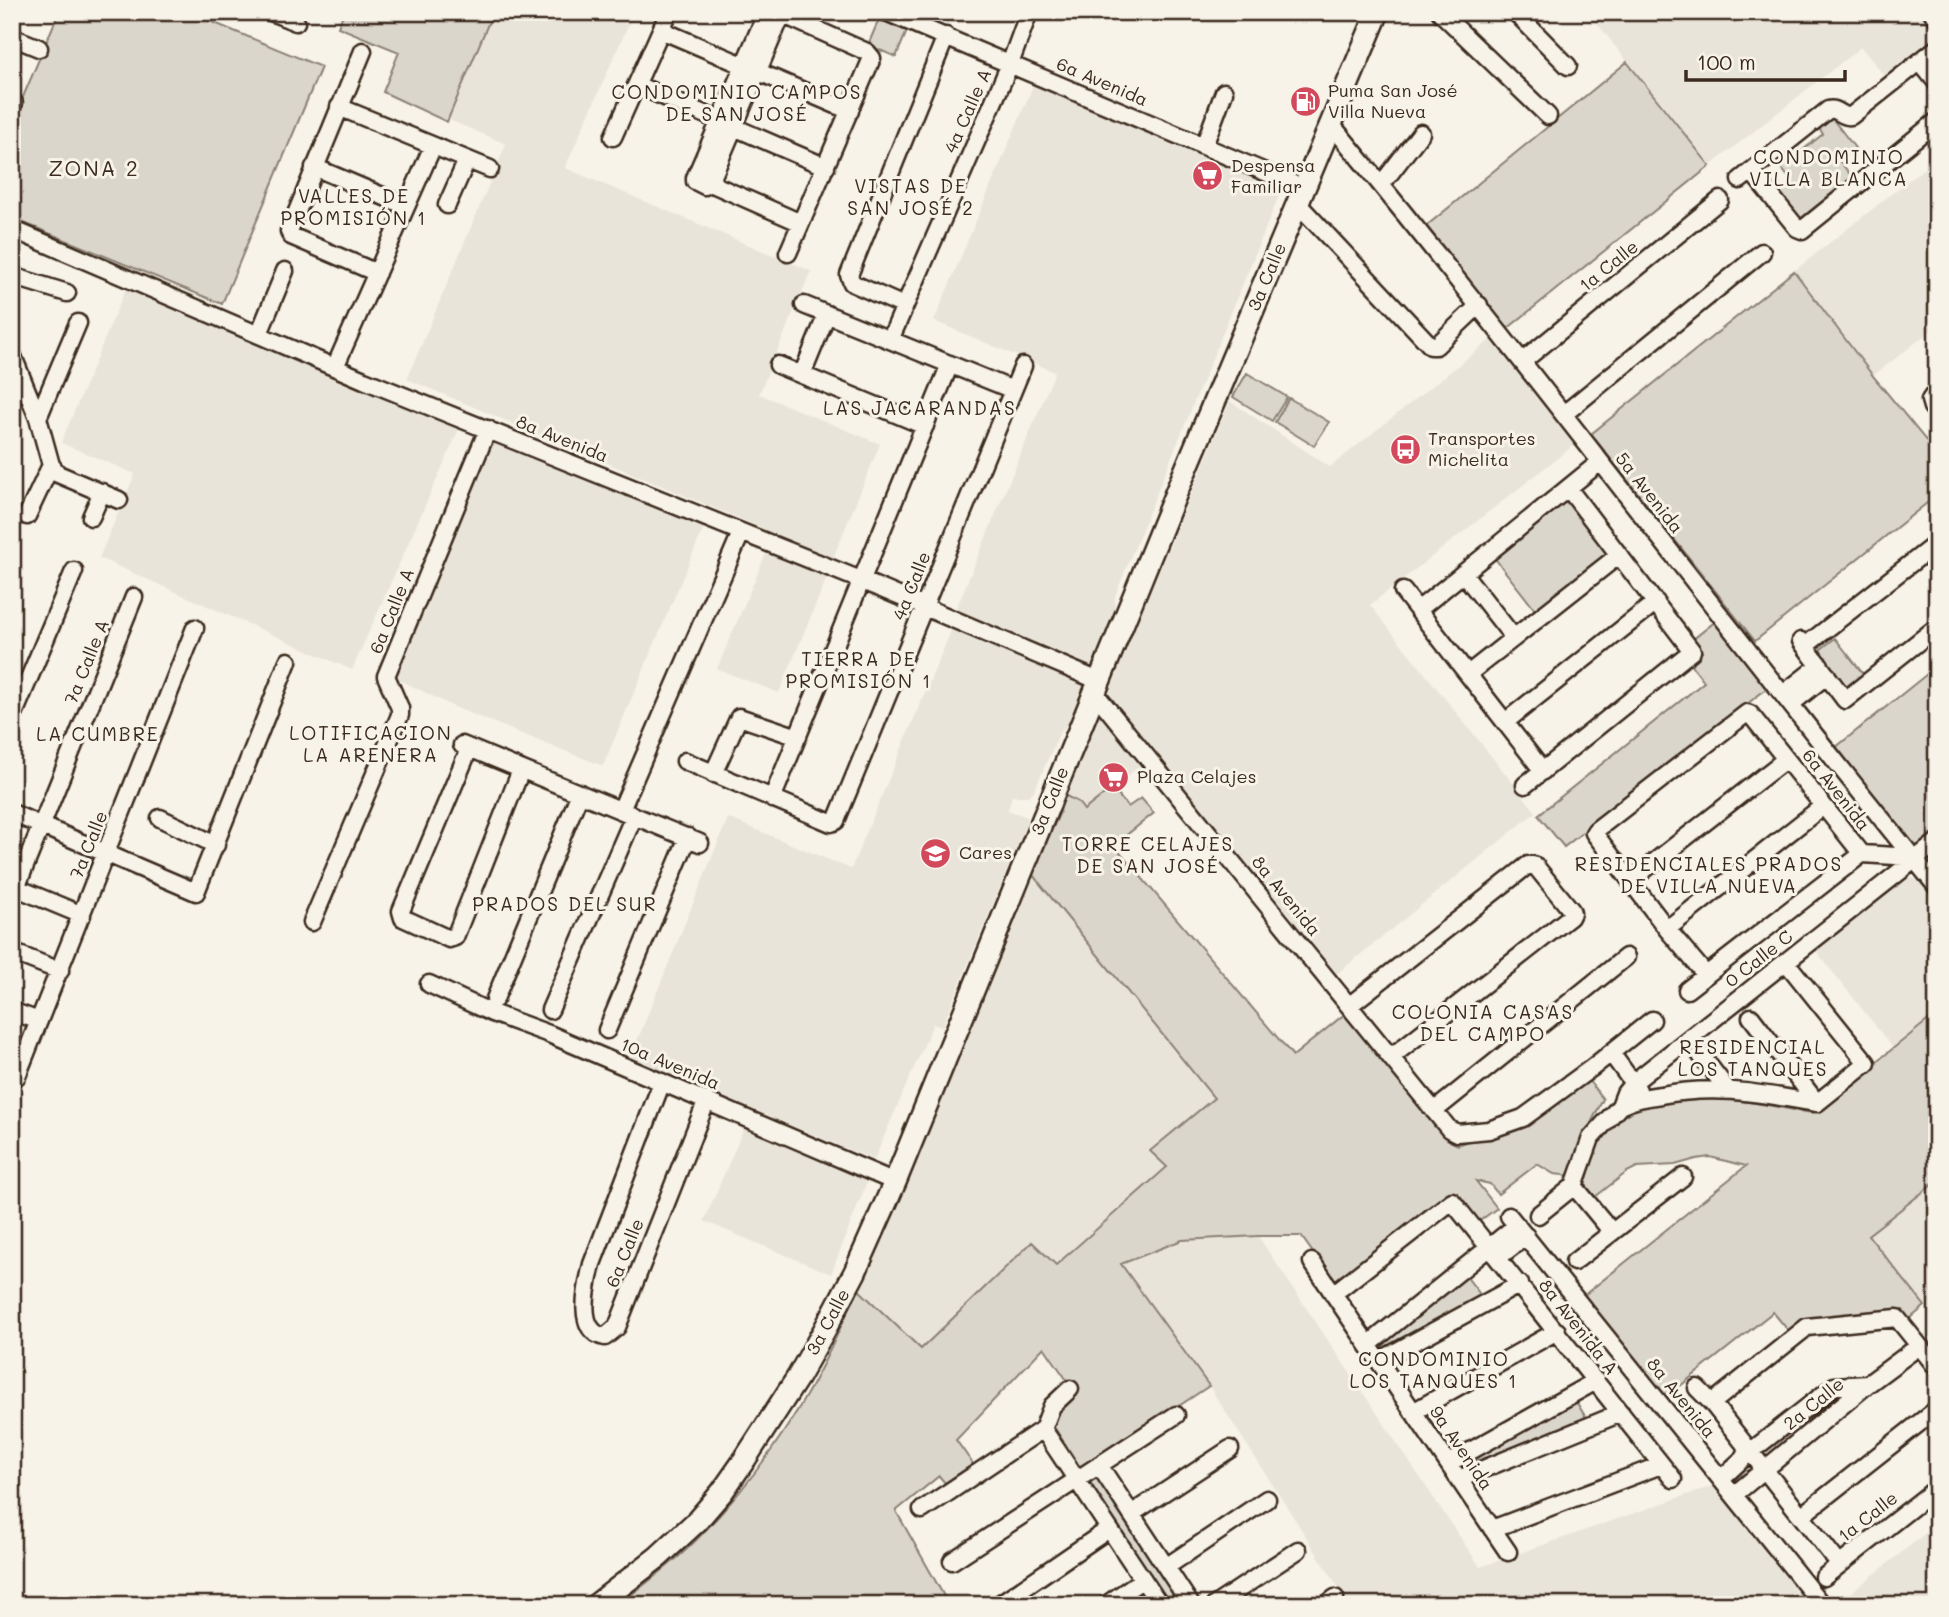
<svg xmlns="http://www.w3.org/2000/svg" width="1949" height="1617" viewBox="0 0 1949 1617" font-family="Mali,sans-serif">
	<style>
		.built { fill: #e9e4d9 }
		.green { fill: #dbd6cb; stroke: #8b8074; stroke-width: 2 }
		.lines { fill: none; stroke-linecap: round; stroke-linejoin: round }
		.minor-casing { stroke: #3b2a1e; stroke-width: 21 }
		.major-casing { stroke: #3b2a1e; stroke-width: 26 }
		.minor { stroke: #f7f3e8; stroke-width: 16 }
		.major { stroke: #f7f3e8; stroke-width: 21 }
		.labels { text-anchor: middle; stroke-width: 6; stroke-linejoin: round; paint-order: stroke }
		.street-label { font-size: 18px; fill: #3b2a1e; stroke: #f7f3e8 }
		.poi-label { font-size: 18px; fill: #3b2a1e; stroke: #f7f3e8; text-anchor: start }
		.neighbourhood-label { font-size: 19px; letter-spacing: 2px; fill: #3b2a1e; stroke: #f7f3e8 }
		.quarter-label { font-size: 21px; letter-spacing: 2px; fill: #3b2a1e; stroke: #f7f3e8 }
	</style>
	<rect width="100%" height="100%" fill="#f7f3e8"/>
	<filter id="ink" filterUnits="userSpaceOnUse"><feTurbulence type="fractalNoise" baseFrequency=".0143" numOctaves="2"/><feDisplacementMap in="SourceGraphic" scale="14" xChannelSelector="R" yChannelSelector="G"/><feConvolveMatrix kernelMatrix="1 2 1 2 8 2 1 2 1" color-interpolation-filters="sRGB"/></filter>
	<g filter="url(#ink)">
		<path class="built" d="M 492,12 L 634,12 L 565,168 L 811,271 L 759,394 L 880,444 L 833,558 L 407,379 L 506,144 L 447,119 Z
			M 1588,12 L 1923,12 L 1937,30 L 1937,40 L 1887,79 L 1861,47 L 1710,166 Z
			M 1035,81 L 1283,186 L 1149,512 L 1115,596 L 1114,614 L 1092,666 L 956,609 L 1055,372 L 934,321 Z
			M 1937,158 L 1937,326 L 1873,376 L 1794,271 Z
			M 126,288 L 460,427 L 352,670 L 99,558 L 135,474 L 61,443 Z
			M 1494,337 L 1578,442 L 1370,605 L 1536,812 L 1334,976 L 1312,947 L 1314,945 L 1232,845 L 1230,846 L 1108,693 L 1230,401 L 1330,467 Z
			M 490,439 L 704,527 L 603,766 L 454,707 L 390,675 Z
			M 767,551 L 828,575 L 779,693 L 717,669 Z
			M 953,626 L 1085,683 L 1070,722 L 1060,732 L 1034,791 L 1028,796 L 1012,796 L 1008,810 L 1027,817 L 1028,820 L 942,1027 L 933,1024 L 874,1160 L 630,1058 L 728,818 L 851,869 Z
			M 1098,710 L 1140,766 L 1084,810 L 1064,795 Z
			M 1032,874 L 1214,1098 L 1150,1150 L 1167,1167 L 1056,1266 L 1032,1243 L 921,1349 L 858,1289 L 920,1155 Z
			M 1903,877 L 1922,880 L 1937,899 L 1937,1013 L 1893,1048 L 1813,947 Z
			M 744,1128 L 868,1179 L 831,1274 L 704,1221 Z
			M 1937,1181 L 1937,1320 L 1868,1235 Z
			M 1258,1236 L 1480,1567 L 1715,1485 L 1810,1605 L 1350,1605 L 1207,1383 L 1120,1265 L 1182,1240 Z
			M 1937,1524 L 1937,1605 L 1836,1605 Z"/>
		<path class="green" d="M 59,12 L 188,12 L 321,67 L 222,304 L 12,218 L 12,123 Z
			M 344,12 L 493,12 L 447,122 L 383,92 L 399,52 L 338,27 Z
			M 879,19 L 907,31 L 896,57 L 868,45 Z
			M 1627,62 L 1710,166 L 1507,329 L 1425,227 Z
			M 1831,117 L 1855,148 L 1839,160 L 1852,177 L 1799,220 L 1778,193 L 1792,182 L 1776,161 L 1779,158 L 1785,164 L 1823,134 L 1818,127 Z
			M 1794,271 L 1873,376 L 1937,454 L 1937,495 L 1755,641 L 1591,434 Z
			M 1247,373 L 1287,397 L 1272,421 L 1233,397 Z
			M 1289,398 L 1329,422 L 1314,446 L 1275,422 Z
			M 1566,498 L 1609,553 L 1536,611 L 1493,556 Z
			M 1716,621 L 1770,686 L 1564,847 L 1538,815 L 1704,682 L 1689,662 L 1702,652 L 1692,640 Z
			M 1835,638 L 1864,675 L 1845,690 L 1816,653 Z
			M 1937,666 L 1937,832 L 1918,846 L 1909,843 L 1835,748 Z
			M 1112,788 L 1128,807 L 1141,798 L 1154,813 L 1114,845 L 1293,1056 L 1346,1013 L 1440,1131 L 1451,1142 L 1458,1145 L 1512,1126 L 1585,1076 L 1603,1099 L 1585,1135 L 1572,1176 L 1554,1174 L 1537,1164 L 1498,1194 L 1490,1184 L 1476,1181 L 1497,1208 L 1477,1223 L 1453,1195 L 1336,1285 L 1301,1236 L 1258,1236 L 1182,1240 L 1121,1264 L 1209,1386 L 1082,1470 L 1054,1427 L 1056,1417 L 1051,1409 L 1075,1392 L 1044,1347 L 956,1440 L 973,1464 L 945,1483 L 939,1476 L 896,1511 L 949,1605 L 618,1605 C 648,1582 679,1559 704,1532 C 751,1483 794,1423 824,1362 C 836,1338 847,1313 858,1289 L 921,1349 L 1032,1242 L 1056,1265 L 1167,1167 L 1150,1151 L 1214,1098 L 1032,874 L 1060,812 L 1064,795 L 1078,802 L 1084,810 Z
			M 1937,1013 L 1937,1181 L 1868,1235 L 1925,1306 L 1906,1322 L 1791,1334 L 1773,1312 L 1665,1398 L 1583,1296 L 1746,1166 L 1710,1157 L 1696,1159 L 1675,1165 L 1637,1167 L 1627,1172 L 1595,1197 L 1585,1186 C 1590,1170 1593,1148 1602,1135 C 1625,1098 1704,1096 1743,1101 C 1766,1104 1789,1110 1813,1113 Z
			M 1466,1276 L 1482,1297 L 1383,1352 L 1379,1345 Z
			M 1836,1390 L 1843,1398 L 1766,1460 L 1760,1451 Z
			M 1574,1398 L 1588,1421 L 1461,1471 L 1458,1464 Z
			M 1099,1465 L 1191,1605 L 1160,1605 L 1076,1479 Z"/>
		<g class="lines">
			<defs>
				<path id="minor" d="M 271,12 L 296,22
					M 767,12 L 695,178 L 695,181 L 705,186 L 710,183 L 783,12
					M 777,12 L 867,52 L 872,58 L 788,253
					M 886,12 L 1303,188
					M 1440,12 L 1548,116
					M 1515,12 L 1568,66
					M 1932,12 L 1937,18
					M 661,30 L 850,111
					M 12,37 L 39,48
					M 363,51 L 289,231 L 291,236 L 377,273
					M 1920,62 L 1937,83
					M 637,85 L 826,167
					M 12,103 L 14,103
					M 339,107 L 490,169
					M 1331,124 C 1538,374 1731,636 1937,887
					M 613,137 L 669,12
					M 1204,146 L 1224,92
					M 314,167 L 406,206
					M 1751,171 L 1797,228 L 1802,230 L 1937,121
					M 1740,180 L 1828,110 C 1838,107 1842,118 1851,116 L 1937,48
					M 710,183 L 801,223
					M 1381,185 L 1421,133
					M 1297,203 L 1431,346 L 1436,346 L 1479,305
					M 447,205 L 467,160
					M 12,229 L 364,380 L 863,581 L 1099,681
					M 12,276 L 67,293
					M 804,305 L 1013,390
					M 904,306 L 852,283 L 849,275 L 946,36
					M 259,334 L 285,271
					M 890,340 L 1010,64 L 1029,12
					M 12,354 L 38,418 L 51,465 L 58,474 L 119,500
					M 1523,361 L 1720,200
					M 778,365 L 925,426
					M 335,367 L 433,146
					M 802,375 L 827,314
					M 1937,390 L 1930,400 L 1932,407 L 1937,412
					M 1564,414 L 1762,252
					M 38,418 L 78,323
					M 27,516 L 51,465
					M 91,517 L 102,492
					M 1463,573 L 1514,638
					M 1403,591 L 1543,771
					M 1418,610 L 1600,462
					M 1801,641 L 1845,700 L 1937,627
					M 1805,646 L 1937,543
					M 1468,674 L 1619,555
					M 1094,692 L 1449,1129 L 1457,1133 L 1489,1130 L 1523,1118 L 1593,1067 L 1652,1020
					M 1783,694 L 1820,665
					M 1791,704 L 1827,675
					M 12,719 L 74,571
					M 1505,722 L 1656,602
					M 462,745 L 700,843
					M 469,749 L 401,911 L 403,918 L 449,939 L 455,937 L 521,770
					M 685,761 L 831,823 L 836,821 L 1023,366
					M 713,774 L 739,717 L 798,737
					M 1525,785 L 1692,651 L 1568,488
					M 772,799 L 950,364
					M 621,810 L 741,533
					M 12,813 L 196,892 L 288,661
					M 160,818 L 216,845
					M 1630,881 L 1786,759
					M 17,888 L 82,915
					M 12,898 L 134,597
					M 312,922 L 400,715 L 400,708 L 386,676 L 488,429
					M 1667,929 L 1823,806
					M 12,952 L 60,971
					M 1786,962 L 1867,1063 L 1817,1103
					M 1706,975 L 1667,929 L 1594,833 L 1596,830 L 1747,713 L 1750,714 L 1862,854 L 1912,857
					M 429,984 L 492,1013 L 549,1034 L 895,1182
					M 1687,990 L 1862,854
					M 495,999 L 580,793
					M 1350,1005 L 1528,865 L 1533,865 L 1537,868 L 1571,910 L 1572,913 L 1570,917 L 1391,1057
					M 550,1010 L 634,816
					M 12,1011 L 39,1021
					M 1751,1017 L 1817,1103
					M 607,1030 L 688,837
					M 1611,1053 L 1638,1090
					M 1700,1054 L 1727,1089
					M 17,1076 L 195,628
					M 662,1082 L 592,1264 C 587,1286 575,1332 605,1337 L 617,1327 L 707,1100
					M 1620,1106 C 1633,1099 1647,1097 1661,1095 C 1718,1084 1762,1094 1817,1103
					M 1434,1111 L 1626,957
					M 1574,1186 L 1612,1232
					M 1538,1215 L 1574,1186 L 1591,1138 L 1620,1106 L 1625,1093 L 1634,1082 L 1937,842
					M 1509,1216 L 1822,1605
					M 1499,1257 L 1526,1236
					M 1312,1262 L 1508,1552
					M 1574,1262 L 1683,1177
					M 1333,1294 L 1452,1201 L 1673,1479
					M 1368,1345 L 1517,1225
					M 1379,1361 L 1520,1284
					M 1697,1388 L 1712,1403 L 1807,1327 L 1897,1318 L 1937,1368
					M 1712,1403 L 1839,1564
					M 1413,1412 L 1557,1331
					M 1043,1429 L 1160,1605
					M 1449,1463 L 1596,1381
					M 1099,1465 L 1191,1605
					M 1722,1478 L 1750,1452 L 1834,1386 L 1868,1384
					M 1459,1479 L 1621,1413
					M 1735,1494 L 1868,1384 L 1919,1346
					M 922,1510 L 1043,1429 L 1052,1406 L 1070,1389
					M 1131,1514 L 1230,1449
					M 1801,1516 L 1937,1409
					M 1492,1529 L 1661,1465
					M 952,1561 L 1176,1415
					M 1166,1567 L 1267,1499
					M 1824,1577 L 1937,1488
					M 998,1605 L 1109,1529
					M 1106,1605 L 1143,1579
					M 1215,1605 L 1298,1550
					M 1326,1605 L 1335,1598"/>
				<path id="major" d="M 596,1605 L 658,1557 L 697,1521 L 722,1492 L 743,1462 L 798,1377 L 825,1329 L 855,1272 L 895,1182 L 1176,493 L 1378,12"/>
			</defs>
			<use href="#minor" class="minor-casing"/>
			<use href="#major" class="major-casing"/>
			<use href="#minor" class="minor"/>
			<use href="#major" class="major"/>
		</g>
	</g>
	<defs>
		<symbol id="fuel-disc" viewBox="-11 -11 22 22"><circle r="9.5" fill="#d1495b" stroke="#f7f3e8"/><path d="M-5.5-6h7V0h2V4h1.3V-2.5L3-4.5l.8-.8L6-3V5H2.5V1h-1V6h-7ZM-4.2-4.7v3.2H.2V-4.7Z" fill="#fff"/></symbol>
		<symbol id="supermarket-disc" viewBox="-11 -11 22 22"><circle r="9.5" fill="#d1495b" stroke="#f7f3e8"/><path d="M-6-5.5h2.5l.6 2H6L4.5 2H-2.5L-4.4-4H-6ZM-1.5 3.2a1.3 1.3 0 1 0 .1 0ZM3 3.2a1.3 1.3 0 1 0 .1 0Z" fill="#fff"/></symbol>
		<symbol id="bus-disc" viewBox="-11 -11 22 22"><circle r="9.5" fill="#d1495b" stroke="#f7f3e8"/><path d="M-5-6H5V4H4V6H2V4H-2V6H-4V4H-5ZM-3.5-4V0h7V-4ZM-3.5 1.2v1.5H-2V1.2ZM2 1.2v1.5H3.5V1.2Z" fill="#fff"/></symbol>
		<symbol id="school-disc" viewBox="-11 -11 22 22"><circle r="9.5" fill="#d1495b" stroke="#f7f3e8"/><path d="M0-5L7-2L0 1L-7-2ZM-4 1L0 2.5L4 1V4Q0 6-4 4Z" fill="#fff"/></symbol>
	</defs>
	<g fill-rule="evenodd">
		<use href="#fuel-disc" x="1288" y="84" width="35" height="35"/>
		<use href="#supermarket-disc" x="1190" y="158" width="35" height="35"/>
		<use href="#bus-disc" x="1388" y="432" width="35" height="35"/>
		<use href="#supermarket-disc" x="1096" y="760" width="35" height="35"/>
		<use href="#school-disc" x="918" y="836" width="35" height="35"/>
	</g>
	<g class="labels">
		<g class="street-label">
			<text transform="translate(1102 82) rotate(23)" y="6">6a Avenida</text>
			<text transform="translate(968 111) rotate(-66)" y="6">4a Calle A</text>
			<text transform="translate(1609 266) rotate(-39)" y="6">1a Calle</text>
			<text transform="translate(1267 277) rotate(-67)" y="6">3a Calle</text>
			<text transform="translate(562 439) rotate(22)" y="6">8a Avenida</text>
			<text transform="translate(1649 493) rotate(52)" y="6">5a Avenida</text>
			<text transform="translate(912 586) rotate(-68)" y="6">4a Calle</text>
			<text transform="translate(392 611) rotate(-68)" y="6">6a Calle A</text>
			<text transform="translate(87 662) rotate(-68)" y="6">7a Calle A</text>
			<text transform="translate(1836 790) rotate(52)" y="6">6a Avenida</text>
			<text transform="translate(1050 801) rotate(-68)" y="6">3a Calle</text>
			<text transform="translate(89 845) rotate(-68)" y="6">7a Calle</text>
			<text transform="translate(1286 896) rotate(51)" y="6">8a Avenida</text>
			<text transform="translate(1759 959) rotate(-38)" y="6">0 Calle C</text>
			<text transform="translate(670 1064) rotate(23)" y="6">10a Avenida</text>
			<text transform="translate(625 1253) rotate(-68)" y="6">6a Calle</text>
			<text transform="translate(828 1322) rotate(-62)" y="6">3a Calle</text>
			<text transform="translate(1578 1327) rotate(52)" y="6">8a Avenida A</text>
			<text transform="translate(1681 1398) rotate(51)" y="6">8a Avenida</text>
			<text transform="translate(1814 1404) rotate(-39)" y="6">2a Calle</text>
			<text transform="translate(1461 1448) rotate(56)" y="6">9a Avenida</text>
			<text transform="translate(1868 1517) rotate(-38)" y="6">1a Calle</text>
		</g>
		<g class="poi-label">
			<text x="1328" y="97">Puma San José<tspan x="1328" dy="21">Villa Nueva</tspan></text>
			<text x="1231" y="172">Despensa<tspan x="1231" dy="21">Familiar</tspan></text>
			<text x="1428" y="445">Transportes<tspan x="1428" dy="21">Michelita</tspan></text>
			<text x="1137" y="783">Plaza Celajes</text>
			<text x="959" y="859">Cares</text>
		</g>
		<g class="neighbourhood-label">
			<text x="737" y="99">CONDOMINIO CAMPOS<tspan x="737" dy="22">DE SAN JOSÉ</tspan></text>
			<text x="1829" y="164">CONDOMINIO<tspan x="1829" dy="22">VILLA BLANCA</tspan></text>
			<text x="911" y="193">VISTAS DE<tspan x="911" dy="22">SAN JOSÉ 2</tspan></text>
			<text x="354" y="203">VALLES DE<tspan x="354" dy="22">PROMISIÓN 1</tspan></text>
			<text x="920" y="415">LAS JACARANDAS</text>
			<text x="859" y="666">TIERRA DE<tspan x="859" dy="22">PROMISIÓN 1</tspan></text>
			<text x="371" y="740">LOTIFICACION<tspan x="371" dy="22">LA ARENERA</tspan></text>
			<text x="98" y="741">LA CUMBRE</text>
			<text x="1148" y="851">TORRE CELAJES<tspan x="1148" dy="22">DE SAN JOSÉ</tspan></text>
			<text x="1709" y="871">RESIDENCIALES PRADOS<tspan x="1709" dy="22">DE VILLA NUEVA</tspan></text>
			<text x="565" y="911">PRADOS DEL SUR</text>
			<text x="1483" y="1019">COLONIA CASAS<tspan x="1483" dy="22">DEL CAMPO</tspan></text>
			<text x="1753" y="1054">RESIDENCIAL<tspan x="1753" dy="22">LOS TANQUES</tspan></text>
			<text x="1434" y="1366">CONDOMINIO<tspan x="1434" dy="22">LOS TANQUES 1</tspan></text>
		</g>
		<g class="quarter-label">
			<text x="94" y="176">ZONA 2</text>
		</g>
	</g>
	<rect width="1949" height="1617" fill="none" stroke="#f7f3e8" stroke-width="42"/>
	<rect x="21" y="21" width="1907" height="1575" fill="none" stroke="#3b2a1e" stroke-width="2.5" filter="url(#ink)"/>
	<path d="M1686 70v10h159v-10" fill="none" stroke="#3b2a1e" stroke-width="3.5"/>
	<text x="1697" y="70" font-size="21" fill="#3b2a1e" stroke="#f7f3e8" stroke-width="5" paint-order="stroke">100 m</text>
</svg>
